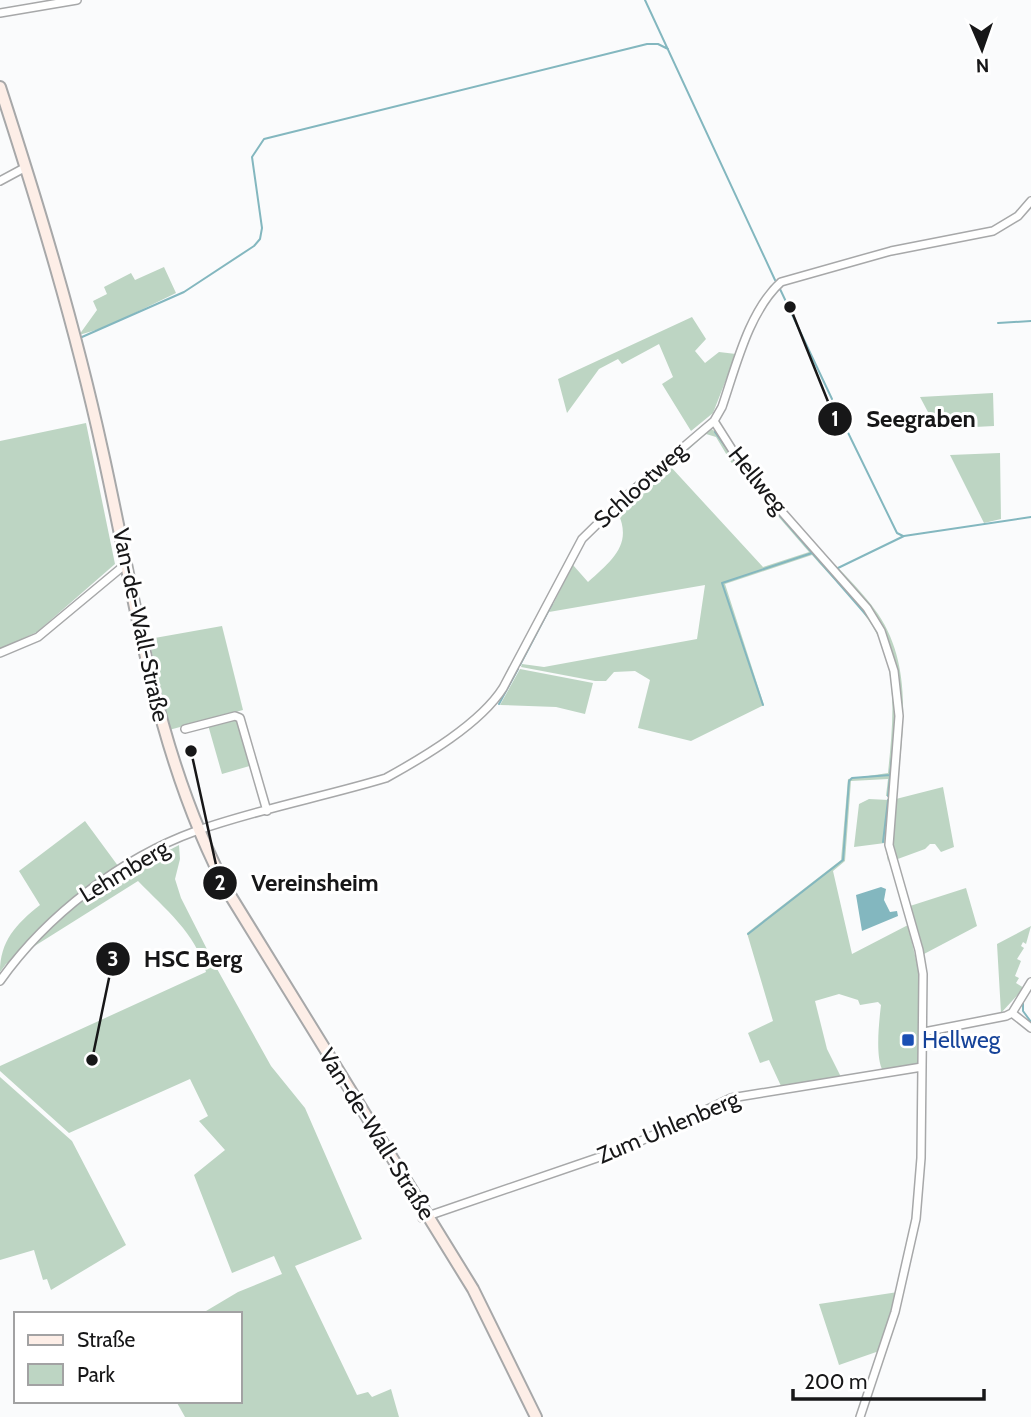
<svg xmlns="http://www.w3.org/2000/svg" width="1031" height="1417" viewBox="0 0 1031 1417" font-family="Cabin,sans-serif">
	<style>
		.green { fill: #bdd5c3; fill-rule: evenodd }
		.water { fill: #83b7bf }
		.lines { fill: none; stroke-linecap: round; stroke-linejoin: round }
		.stream { stroke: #83b7bf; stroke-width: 2 }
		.minor-casing { stroke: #a7a8a9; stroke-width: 10 }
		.secondary-casing { stroke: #a7a8a9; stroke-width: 14 }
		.minor { stroke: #fff; stroke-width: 7 }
		.secondary { stroke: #fdeee7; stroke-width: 10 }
		.transit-dot { fill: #1a4fb4; stroke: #fff; stroke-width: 2.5 }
		.labels { text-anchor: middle; stroke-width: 6; stroke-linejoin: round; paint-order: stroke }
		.street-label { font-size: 23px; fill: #171718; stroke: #fff }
		.transit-label { font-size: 23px; fill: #164399; stroke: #fff; text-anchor: start }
		.leader { fill: none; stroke: #171718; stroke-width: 2.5 }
		.callout-dot { fill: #171718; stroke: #fff; stroke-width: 2.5 }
		.mark-label { font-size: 21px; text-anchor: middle; font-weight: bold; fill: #fff }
		.callout-label { font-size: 24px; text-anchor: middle; font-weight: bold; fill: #171718; stroke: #fff; stroke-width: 6; stroke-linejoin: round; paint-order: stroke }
	</style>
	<rect width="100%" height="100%" fill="#fafbfc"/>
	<path class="green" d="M 164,267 L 176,293 L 106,327 L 79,335 L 97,310 L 93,301 L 107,294 L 104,287 L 131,273 L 135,280 Z
		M 692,317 L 706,339 L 695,351 L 705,363 L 719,352 L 736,354 L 713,413 L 691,431 L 662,384 L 673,377 L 659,344 L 622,364 L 618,359 L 599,369 L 567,413 L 558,379 Z
		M 993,393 L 994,426 L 937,429 L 920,397 Z
		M 86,423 L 115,564 L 37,632 L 0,649 L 0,441 Z
		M 709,428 C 720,430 739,466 748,477 C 789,526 872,598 889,657 C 902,703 894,750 890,796 L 886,796 L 888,779 L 851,781 L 845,861 L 833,871 L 852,954 L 908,925 L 919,973 L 918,1063 L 883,1071 C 875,1058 879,1022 881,1005 L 878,1002 L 860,1005 L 858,1000 L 839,994 L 815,1001 L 827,1049 L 841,1077 L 781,1086 L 769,1060 L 760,1063 L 748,1033 L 773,1021 L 747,933 L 841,860 L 848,779 L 888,773 C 893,722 900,666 869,621 C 853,597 831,577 812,555 L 725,584 L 764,705 L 691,741 L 638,728 L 650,680 L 635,671 L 614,672 L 606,681 L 595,681 L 521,667 L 522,664 L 544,667 L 697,639 L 705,585 L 549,612 L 573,565 L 588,582 C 611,561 633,545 618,513 L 603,526 L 601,523 ZM 706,434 L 716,437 L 731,462 L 809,552 L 763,567 L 670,466 Z
		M 1000,453 L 1001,519 L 984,523 L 950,455 Z
		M 817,545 C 837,568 861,589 878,614 C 915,669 902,738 896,799 L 943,787 L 954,847 L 941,852 L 935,844 L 930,844 L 925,849 L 895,860 L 890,846 C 895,787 914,681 882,629 C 868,606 823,568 817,545 Z
		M 222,626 L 243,710 L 169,730 L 149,639 Z
		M 520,669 L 593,683 L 585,714 L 556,707 L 500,705 Z
		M 233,719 L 240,722 L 253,765 L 222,774 L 208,725 Z
		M 869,799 L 889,800 L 888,862 L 885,843 L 854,847 L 859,804 Z
		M 85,821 L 124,874 L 179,845 L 180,859 L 175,879 L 181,898 L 216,967 L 271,1066 L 305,1108 L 362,1239 L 295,1266 L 357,1395 L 368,1392 L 372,1397 L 391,1389 L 399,1417 L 185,1417 L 176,1401 L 240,1401 L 240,1314 L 201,1314 L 238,1292 L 282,1274 L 274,1256 L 232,1273 L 194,1175 L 225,1150 L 199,1121 L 208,1116 L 190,1079 L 69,1133 L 0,1071 L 0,1066 L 206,972 C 196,933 165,909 138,881 L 6,964 L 0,972 C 0,941 16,924 40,905 L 19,871 Z
		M 966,888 L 977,926 L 924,954 L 910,906 Z
		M 1031,926 L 1026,944 L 1023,942 L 1021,946 L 1024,948 L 1017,959 L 1021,961 L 1015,976 L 1019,978 L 1016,983 L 1024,988 L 1001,1013 L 997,944 Z
		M 0,1077 L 72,1141 L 126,1245 L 51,1290 L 47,1279 L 43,1280 L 34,1250 L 0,1260 Z
		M 898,1292 L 882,1350 L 839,1365 L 819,1304 Z"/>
	<path class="water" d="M 881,887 L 886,889 L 884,900 L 890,912 L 897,911 L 898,916 L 862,931 L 856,895 Z"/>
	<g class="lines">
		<path class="stream" d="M 645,0 L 775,280
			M 780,289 L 832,399
			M 998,323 L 1031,321
			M 82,337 L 184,292 L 254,246 L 260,239 L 262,228 L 252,157 L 264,139 L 647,44 L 658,44 L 668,49
			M 836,408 L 897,533 L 903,536
			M 715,432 L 753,485 L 868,617
			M 603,523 L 696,441
			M 838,568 L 904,536 L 1031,517
			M 520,665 L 552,604
			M 499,704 L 518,669
			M 763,705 L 722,583 L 812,553
			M 888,796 L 890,776
			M 883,842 L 888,800
			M 748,934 L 843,860 L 849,781 L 852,778 L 890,775 L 894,739
			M 1023,1002 L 1023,1011 L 1031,1022"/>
		<defs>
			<path id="minor" d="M 0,13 L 77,0
				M 0,181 L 26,167
				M 714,421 L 745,470 L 867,608 L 881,631 L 894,671 L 899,716 L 889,845 L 919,950 L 923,974 L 921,1158 L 916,1219 L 895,1312 L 860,1417
				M 0,653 L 38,637 L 127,563
				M 185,729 L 235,716 L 240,718 L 267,811
				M 0,981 C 46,916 121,858 196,831 C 258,809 323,797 386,778 C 424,757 480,724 503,688 L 582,539 L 625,497 L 714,421 L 722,407 C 736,366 749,311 781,282 L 891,251 L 993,231 L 1018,216 L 1031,201
				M 1012,1013 L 1031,1028
				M 924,1032 L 1006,1016 L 1012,1013 L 1031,982
				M 422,1218 L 626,1148 L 731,1098 L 922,1067"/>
			<path id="secondary" d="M 0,87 C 39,207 75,326 102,449 C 136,600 155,757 230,895 L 473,1289 L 536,1417"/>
		</defs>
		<use href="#minor" class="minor-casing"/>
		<use href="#secondary" class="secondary-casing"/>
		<use href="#minor" class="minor"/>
		<use href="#secondary" class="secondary"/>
	</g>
	<rect class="transit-dot" x="901" y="1033" width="14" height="14" rx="3.5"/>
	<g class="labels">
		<g class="street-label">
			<text transform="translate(758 480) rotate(51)" y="8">Hellweg</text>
			<text transform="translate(640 485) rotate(-42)" y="8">Schlootweg</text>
			<text transform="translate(141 625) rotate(78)" y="8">Van-de-Wall-Straße</text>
			<text transform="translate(124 871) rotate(-31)" y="8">Lehmberg</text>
			<text transform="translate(668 1127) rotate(-23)" y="8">Zum Uhlenberg</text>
			<text transform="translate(377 1134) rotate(58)" y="8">Van-de-Wall-Straße</text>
		</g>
		<g class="transit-label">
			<text x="922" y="1048">Hellweg</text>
		</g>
	</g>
	<path class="leader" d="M790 307L835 419M191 751L220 883M92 1060L113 959"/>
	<g class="callout-dot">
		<circle cx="790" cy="307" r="7"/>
		<circle cx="191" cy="751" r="7"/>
		<circle cx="92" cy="1060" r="7"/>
		<circle cx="835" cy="419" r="18"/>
		<circle cx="220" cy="883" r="18"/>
		<circle cx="113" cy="959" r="18"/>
	</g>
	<g class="mark-label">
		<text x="835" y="426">1</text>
		<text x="220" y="890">2</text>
		<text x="113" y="966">3</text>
	</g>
	<g class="callout-label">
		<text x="921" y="427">Seegraben</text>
		<text x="315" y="891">Vereinsheim</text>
		<text x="193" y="967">HSC Berg</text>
	</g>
	<rect x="14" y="1312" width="228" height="91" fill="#ffffff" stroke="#a2a2a3" stroke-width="2"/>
	<rect x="28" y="1335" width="35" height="10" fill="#fdeee7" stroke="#a2a2a3" stroke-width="2"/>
	<text x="77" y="1347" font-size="21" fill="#171718">Straße</text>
	<rect x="28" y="1364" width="35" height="21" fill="#bdd5c3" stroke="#a2a2a3" stroke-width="2"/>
	<text x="77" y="1382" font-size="21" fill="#171718">Park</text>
	<g transform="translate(982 49) rotate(178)" stroke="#ffffff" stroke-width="5" paint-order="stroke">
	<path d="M0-5L12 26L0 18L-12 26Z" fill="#171718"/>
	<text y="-10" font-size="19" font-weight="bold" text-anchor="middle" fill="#171718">N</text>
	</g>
	<path d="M793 1389v10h191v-10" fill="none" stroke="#171718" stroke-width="3.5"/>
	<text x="804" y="1389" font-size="21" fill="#171718" stroke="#ffffff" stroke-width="5" paint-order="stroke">200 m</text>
</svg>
